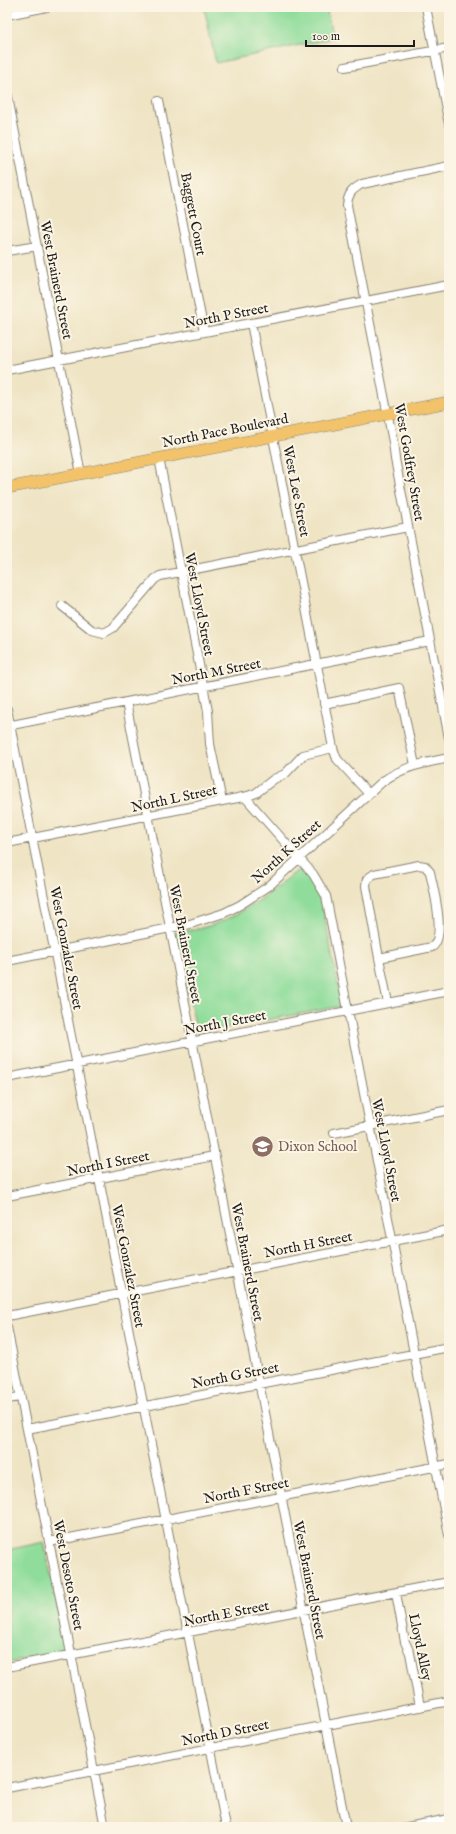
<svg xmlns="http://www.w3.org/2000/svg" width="456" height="1834" viewBox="0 0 456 1834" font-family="'IM FELL English',serif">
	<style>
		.green { fill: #90dd9b; stroke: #567c5c }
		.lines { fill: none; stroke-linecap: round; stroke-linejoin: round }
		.minor-casing { stroke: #868070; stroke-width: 10 }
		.major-casing { stroke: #868070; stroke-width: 12 }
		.minor { stroke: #fff; stroke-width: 8 }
		.major { stroke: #f2c36a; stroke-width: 11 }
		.labels { text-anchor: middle; stroke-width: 4; stroke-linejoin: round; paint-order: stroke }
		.street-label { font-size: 14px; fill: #1c1c1c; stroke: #fcf5e5 }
		.education-label { font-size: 14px; fill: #785e54; stroke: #fcf5e5; text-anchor: start }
	</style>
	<rect width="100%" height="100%" fill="#fcf5e5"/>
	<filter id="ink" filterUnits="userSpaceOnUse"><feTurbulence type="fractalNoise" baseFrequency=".025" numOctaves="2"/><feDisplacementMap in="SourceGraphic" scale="8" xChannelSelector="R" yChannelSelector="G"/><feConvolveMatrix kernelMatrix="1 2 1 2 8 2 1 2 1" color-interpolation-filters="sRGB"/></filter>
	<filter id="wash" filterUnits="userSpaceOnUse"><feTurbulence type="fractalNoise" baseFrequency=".012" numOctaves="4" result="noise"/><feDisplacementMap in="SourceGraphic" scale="16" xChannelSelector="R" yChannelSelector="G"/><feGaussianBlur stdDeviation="0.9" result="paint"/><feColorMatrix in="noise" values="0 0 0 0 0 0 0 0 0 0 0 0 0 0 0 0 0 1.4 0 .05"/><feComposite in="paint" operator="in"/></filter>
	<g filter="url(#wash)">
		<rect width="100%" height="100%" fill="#efe4c4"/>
		<path class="green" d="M 204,7 L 326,7 L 333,38 L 216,63 Z
			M 300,868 L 320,893 L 342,1006 L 197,1033 L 175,933 C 187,931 198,929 209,926 C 244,915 273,891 300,868 Z
			M 44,1542 L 67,1652 L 7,1663 L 7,1550 Z"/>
	</g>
	<g filter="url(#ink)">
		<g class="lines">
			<defs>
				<path id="minor" d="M 426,7 L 449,124
					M 7,15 L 47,7
					M 345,67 L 449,48
					M 7,92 L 81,474
					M 159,101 L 204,332
					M 449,166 L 362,184 C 353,189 348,193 347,205 L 393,442 L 395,459 L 449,738
					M 7,251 L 37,246
					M 251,323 L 333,748 L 337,759 L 368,793
					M 7,370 L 449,285
					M 159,458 L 208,711 L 210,744 L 222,801
					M 62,606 L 92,630 L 104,633 L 113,628 L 155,579 L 160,576 L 408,527
					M 126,702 L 346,1827
					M 324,704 L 399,688 L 415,765
					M 7,709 L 226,1827
					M 7,726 L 430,641
					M 245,797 L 313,874 L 326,896 L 449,1535
					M 7,843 L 248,796 L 256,793 L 274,779 L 285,774 L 303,755 L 333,748
					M 419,865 L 425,866 L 430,872 C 433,887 447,937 432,947 L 379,958 L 366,886 L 367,879 L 374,874 Z
					M 379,958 L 388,1003
					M 7,961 L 190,924 L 224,913 L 240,905 L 269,886 L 383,781 C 405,766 424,763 449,758
					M 7,1078 L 449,991
					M 334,1133 L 449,1110
					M 7,1196 L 214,1156
					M 7,1316 L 449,1230
					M 7,1327 L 105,1827
					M 7,1399 L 20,1397
					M 27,1429 L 449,1347
					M 49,1542 L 449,1464
					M 396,1593 L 405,1642 L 410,1653 L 420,1707
					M 7,1667 L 449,1582
					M 7,1788 L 449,1701
					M 407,1827 L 449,1819"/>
				<path id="major" d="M 7,488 L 449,402"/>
			</defs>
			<use href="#minor" class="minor-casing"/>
			<use href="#major" class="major-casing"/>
			<use href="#minor" class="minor"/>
			<use href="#major" class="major"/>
		</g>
	</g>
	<defs>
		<symbol id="school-disc" viewBox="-11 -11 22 22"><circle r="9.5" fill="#8d6e63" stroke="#fcf5e5"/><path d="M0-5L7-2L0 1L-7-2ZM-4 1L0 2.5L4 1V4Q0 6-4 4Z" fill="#fff"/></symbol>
	</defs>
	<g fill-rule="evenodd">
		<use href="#school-disc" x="250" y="1134" width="25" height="25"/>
	</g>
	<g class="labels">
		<g class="street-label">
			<text transform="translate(194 214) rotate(79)" y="5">Baggett Court</text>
			<text transform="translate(57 280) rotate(79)" y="5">West Brainerd Street</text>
			<text transform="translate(226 315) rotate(-11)" y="5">North P Street</text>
			<text transform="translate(225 430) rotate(-11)" y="5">North Pace Boulevard</text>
			<text transform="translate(410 462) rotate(80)" y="5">West Godfrey Street</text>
			<text transform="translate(297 491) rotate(79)" y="5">West Lee Street</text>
			<text transform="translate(200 604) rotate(79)" y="5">West Lloyd Street</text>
			<text transform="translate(216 671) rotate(-11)" y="5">North M Street</text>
			<text transform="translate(174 798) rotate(-12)" y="5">North L Street</text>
			<text transform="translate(286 851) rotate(-42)" y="5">North K Street</text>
			<text transform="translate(186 944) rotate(79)" y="5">West Brainerd Street</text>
			<text transform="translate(67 948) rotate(79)" y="5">West Gonzalez Street</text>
			<text transform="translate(225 1022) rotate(-11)" y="5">North J Street</text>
			<text transform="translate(387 1150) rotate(79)" y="5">West Lloyd Street</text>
			<text transform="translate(108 1163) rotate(-11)" y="5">North I Street</text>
			<text transform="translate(308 1244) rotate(-11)" y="5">North H Street</text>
			<text transform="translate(248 1262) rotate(79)" y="5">West Brainerd Street</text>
			<text transform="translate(129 1266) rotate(79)" y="5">West Gonzalez Street</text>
			<text transform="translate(235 1375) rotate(-11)" y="5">North G Street</text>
			<text transform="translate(246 1490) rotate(-11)" y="5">North F Street</text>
			<text transform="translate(69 1575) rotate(79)" y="5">West Desoto Street</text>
			<text transform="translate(310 1580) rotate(79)" y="5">West Brainerd Street</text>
			<text transform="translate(226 1613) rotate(-11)" y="5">North E Street</text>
			<text transform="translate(421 1647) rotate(78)" y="5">Lloyd Alley</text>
			<text transform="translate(225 1732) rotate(-11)" y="5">North D Street</text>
		</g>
		<g class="education-label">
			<text x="278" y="1151">Dixon School</text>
		</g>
	</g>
	<rect width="456" height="1834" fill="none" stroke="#fcf5e5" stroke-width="24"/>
	<path d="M306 40v6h108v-6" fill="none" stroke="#1c1c1c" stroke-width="2"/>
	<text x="312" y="40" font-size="12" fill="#1c1c1c" stroke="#fcf5e5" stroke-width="3" paint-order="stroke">100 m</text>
</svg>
